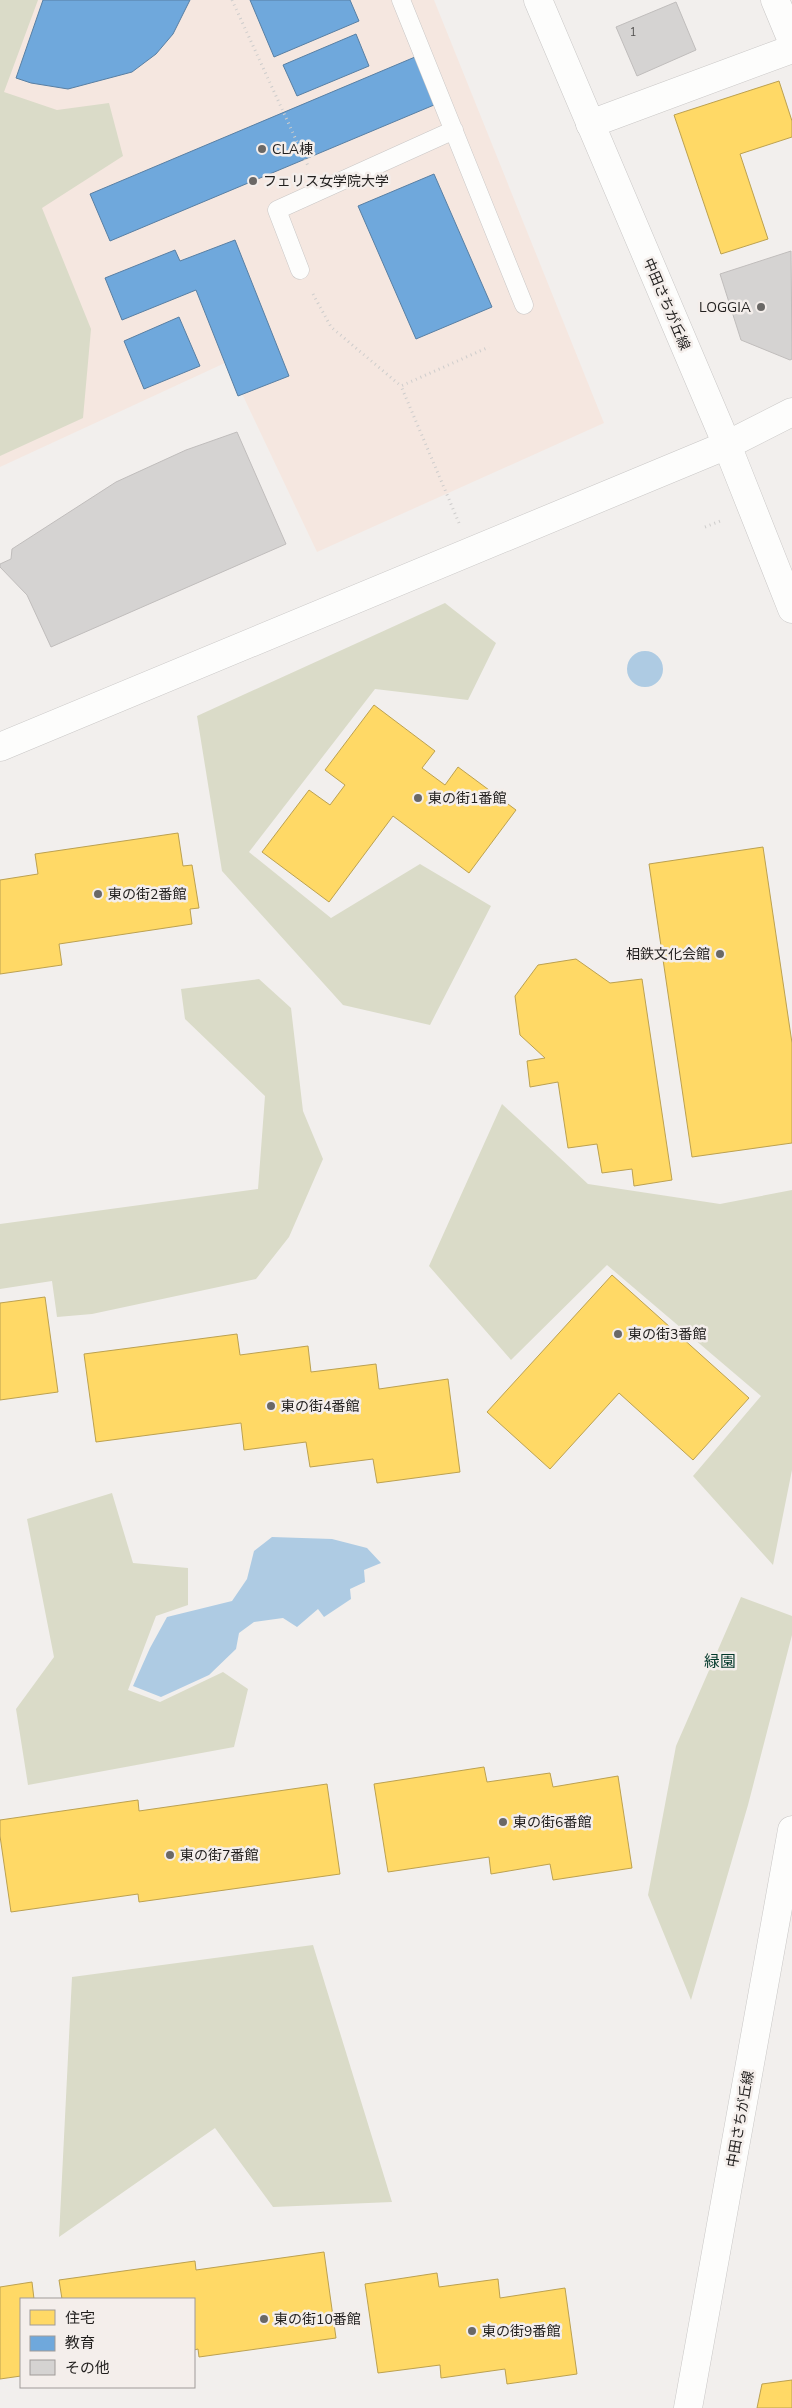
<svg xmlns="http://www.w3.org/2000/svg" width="792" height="2408" viewBox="0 0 792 2408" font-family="'Nunito Sans','Noto Sans JP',sans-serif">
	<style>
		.education { fill: #f5e7e0 }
		.green { fill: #dadbc8 }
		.water { fill: #aecbe3 }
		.homes { fill: #ffd966; stroke: #bca150 }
		.schools { fill: #6fa8dc; stroke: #587fa3 }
		.building { fill: #d5d3d2; stroke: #c0bdbc }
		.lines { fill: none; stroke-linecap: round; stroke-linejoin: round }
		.lane-casing { stroke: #c9c7c6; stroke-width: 19 }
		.street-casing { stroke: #c9c7c6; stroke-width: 29 }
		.secondary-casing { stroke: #c9c7c6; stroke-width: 29 }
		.path { stroke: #cecdcc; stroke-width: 3; stroke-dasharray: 1 4; stroke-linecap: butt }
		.lane { stroke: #fdfdfc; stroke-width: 18 }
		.street { stroke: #fdfdfc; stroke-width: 28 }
		.secondary { stroke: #fdfdfc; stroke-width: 28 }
		.poi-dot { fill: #6a6866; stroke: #f4eeeb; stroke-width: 2 }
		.labels { text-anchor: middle; stroke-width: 5; stroke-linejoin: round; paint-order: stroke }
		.number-label { font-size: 11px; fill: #4e4c4b }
		.poi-label { font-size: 14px; fill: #211f1e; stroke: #f4eeeb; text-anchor: start }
		.street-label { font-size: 14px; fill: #211f1e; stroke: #f4eeeb }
		.quarter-label { font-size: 16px; fill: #003729; stroke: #f4eeeb }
	</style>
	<rect width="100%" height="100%" fill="#f2efed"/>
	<path class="education" d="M 0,0 L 434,0 L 604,423 L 317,552 L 227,362 L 0,467 Z"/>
	<path class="green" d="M 0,0 L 38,0 L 4,92 L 57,110 L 109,103 L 123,156 L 42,208 L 91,329 L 83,418 L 0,456 Z
		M 445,603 L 496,643 L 468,700 L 375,689 L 249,852 L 331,918 L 420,864 L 491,906 L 430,1025 L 343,1005 L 222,871 L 197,716 Z
		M 259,979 L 291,1008 L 303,1111 L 323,1159 L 289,1237 L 256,1279 L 92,1314 L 57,1317 L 52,1281 L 0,1289 L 0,1224 L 258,1189 L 265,1096 L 185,1019 L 181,989 Z
		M 502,1104 L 588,1184 L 720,1204 L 792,1190 L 792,1470 L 773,1565 L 693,1476 L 761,1396 L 607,1265 L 511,1360 L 429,1266 Z
		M 112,1493 L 133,1563 L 188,1568 L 188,1605 L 156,1616 L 128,1690 L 160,1702 L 223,1672 L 248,1689 L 234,1747 L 28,1785 L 16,1709 L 54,1657 L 27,1519 Z
		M 741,1597 L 792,1616 L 792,1635 L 748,1805 L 691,2000 L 648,1895 L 676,1746 Z
		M 313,1945 L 392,2202 L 273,2207 L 215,2128 L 59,2237 L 72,1977 Z"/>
	<path class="water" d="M627 669a18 18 0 1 1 36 0a18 18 0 1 1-36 0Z
		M 272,1537 L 332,1539 L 367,1548 L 381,1563 L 364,1570 L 365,1582 L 350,1589 L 351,1599 L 324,1617 L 318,1609 L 297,1627 L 283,1618 L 254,1622 L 239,1633 L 236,1649 L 209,1675 L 161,1697 L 133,1686 L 150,1648 L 167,1617 L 232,1601 L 247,1579 L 254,1551 Z"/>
	<path class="homes" d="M 779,81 L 792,121 L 792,137 L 740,154 L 768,239 L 721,254 L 674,115 Z
		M 374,705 L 435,751 L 422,768 L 445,785 L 458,767 L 516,810 L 469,873 L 393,816 L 329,902 L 262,852 L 309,790 L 330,805 L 345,785 L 325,770 Z
		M 178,833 L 183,866 L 192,865 L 199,908 L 190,909 L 192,924 L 59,944 L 62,965 L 0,974 L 0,880 L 38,874 L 35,854 Z
		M 763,847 L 792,1043 L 792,1143 L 692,1157 L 649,864 Z
		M 576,959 L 610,983 L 642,979 L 672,1180 L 634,1186 L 632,1169 L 602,1173 L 597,1144 L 568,1148 L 558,1082 L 530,1087 L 527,1061 L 545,1058 L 520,1035 L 515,996 L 538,965 Z
		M 612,1275 L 749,1398 L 693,1460 L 619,1393 L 550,1469 L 487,1412 Z
		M 45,1297 L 58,1392 L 0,1400 L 0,1303 Z
		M 237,1334 L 240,1355 L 308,1346 L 311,1372 L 376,1364 L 379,1389 L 448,1379 L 460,1472 L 377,1483 L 373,1459 L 310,1467 L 306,1442 L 244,1450 L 241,1423 L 96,1442 L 84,1354 Z
		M 484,1767 L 487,1782 L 550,1773 L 553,1787 L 618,1776 L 632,1868 L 553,1880 L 550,1864 L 491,1874 L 489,1857 L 388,1872 L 374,1784 Z
		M 327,1784 L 340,1874 L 139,1902 L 138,1894 L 11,1912 L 0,1836 L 0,1820 L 138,1800 L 139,1811 Z
		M 324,2252 L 336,2338 L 199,2357 L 198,2349 L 194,2350 L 194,2299 L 62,2299 L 59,2280 L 195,2261 L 196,2270 Z
		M 437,2273 L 439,2287 L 498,2279 L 500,2298 L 565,2288 L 577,2374 L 507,2384 L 505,2369 L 441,2378 L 440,2365 L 378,2373 L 365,2284 Z
		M 32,2282 L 34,2299 L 21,2299 L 21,2376 L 0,2379 L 0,2287 Z
		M 792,2380 L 792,2408 L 757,2408 L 762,2384 Z"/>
	<path class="schools" d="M 43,0 L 190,0 L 173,34 L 156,54 L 132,72 L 68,89 L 31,83 L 16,78 Z
		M 250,0 L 350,0 L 359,21 L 274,57 Z
		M 356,34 L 369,66 L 297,96 L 283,65 Z
		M 415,57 L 434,105 L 110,241 L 90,194 Z
		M 434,174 L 492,307 L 416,339 L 358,206 Z
		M 235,240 L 289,376 L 238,396 L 196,290 L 122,320 L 105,278 L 175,250 L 180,261 Z
		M 179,317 L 200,366 L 144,389 L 124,341 Z"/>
	<path class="building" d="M 676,2 L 696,50 L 637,76 L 616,27 Z
		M 791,251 L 792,359 L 790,360 L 741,340 L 720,274 Z
		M 237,432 L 286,544 L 51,647 L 27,595 L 0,567 L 0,564 L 11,559 L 12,549 L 116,482 L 186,450 Z"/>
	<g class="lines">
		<defs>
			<path id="lane" d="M 401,0 L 524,305
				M 300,270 L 277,210 L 454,130"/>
			<path id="street" d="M 775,0 L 792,41
				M 590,124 L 792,49"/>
			<path id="secondary" d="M 538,0 L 727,445 L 792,609
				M 0,747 L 727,445 L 792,412
				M 688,2408 L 792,1830"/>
		</defs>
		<use href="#lane" class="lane-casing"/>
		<use href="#street" class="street-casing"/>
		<use href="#secondary" class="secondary-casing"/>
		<path class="path" d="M 232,0 L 309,168
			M 313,294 L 331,327 L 401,386
			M 459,523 L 401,386 L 489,347
			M 705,527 L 723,520"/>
		<use href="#lane" class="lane"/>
		<use href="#street" class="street"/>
		<use href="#secondary" class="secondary"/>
	</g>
	<g class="poi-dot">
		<circle cx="262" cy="149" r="5"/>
		<circle cx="253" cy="181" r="5"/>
		<circle cx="761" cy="307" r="5"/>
		<circle cx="418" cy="798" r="5"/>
		<circle cx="98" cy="894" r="5"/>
		<circle cx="720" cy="954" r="5"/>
		<circle cx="618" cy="1334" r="5"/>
		<circle cx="271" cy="1406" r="5"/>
		<circle cx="503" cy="1822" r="5"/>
		<circle cx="170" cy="1855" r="5"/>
		<circle cx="264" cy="2319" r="5"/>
		<circle cx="472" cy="2331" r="5"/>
	</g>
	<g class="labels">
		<g class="number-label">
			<text x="633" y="36">1</text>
		</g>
		<g class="poi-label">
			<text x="272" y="154">CLA棟</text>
			<text x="263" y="186">フェリス女学院大学</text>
			<text x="751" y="312" text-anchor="end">LOGGIA</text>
			<text x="428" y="803">東の街1番館</text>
			<text x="108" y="899">東の街2番館</text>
			<text x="710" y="959" text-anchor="end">相鉄文化会館</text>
			<text x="628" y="1339">東の街3番館</text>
			<text x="281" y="1411">東の街4番館</text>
			<text x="513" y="1827">東の街6番館</text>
			<text x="180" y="1860">東の街7番館</text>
			<text x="274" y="2324">東の街10番館</text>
			<text x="482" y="2336">東の街9番館</text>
		</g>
		<g class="street-label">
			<text transform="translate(667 304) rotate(67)" y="5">中田さちが丘線</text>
			<text transform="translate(740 2119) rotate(-80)" y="5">中田さちが丘線</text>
		</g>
		<g class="quarter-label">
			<text x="720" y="1667">緑園</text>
		</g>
	</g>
	<rect x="20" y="2298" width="175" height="90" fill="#f4eeeb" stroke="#a09b99"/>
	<rect x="30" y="2310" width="25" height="15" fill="#ffd966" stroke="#a09b99"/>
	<text x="65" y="2323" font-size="15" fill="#211f1e">住宅</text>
	<rect x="30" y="2336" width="25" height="15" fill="#6fa8dc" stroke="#a09b99"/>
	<text x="65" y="2348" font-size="15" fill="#211f1e">教育</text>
	<rect x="30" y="2360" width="25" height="15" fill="#d5d3d2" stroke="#a09b99"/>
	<text x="65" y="2373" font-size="15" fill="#211f1e">その他</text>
</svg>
